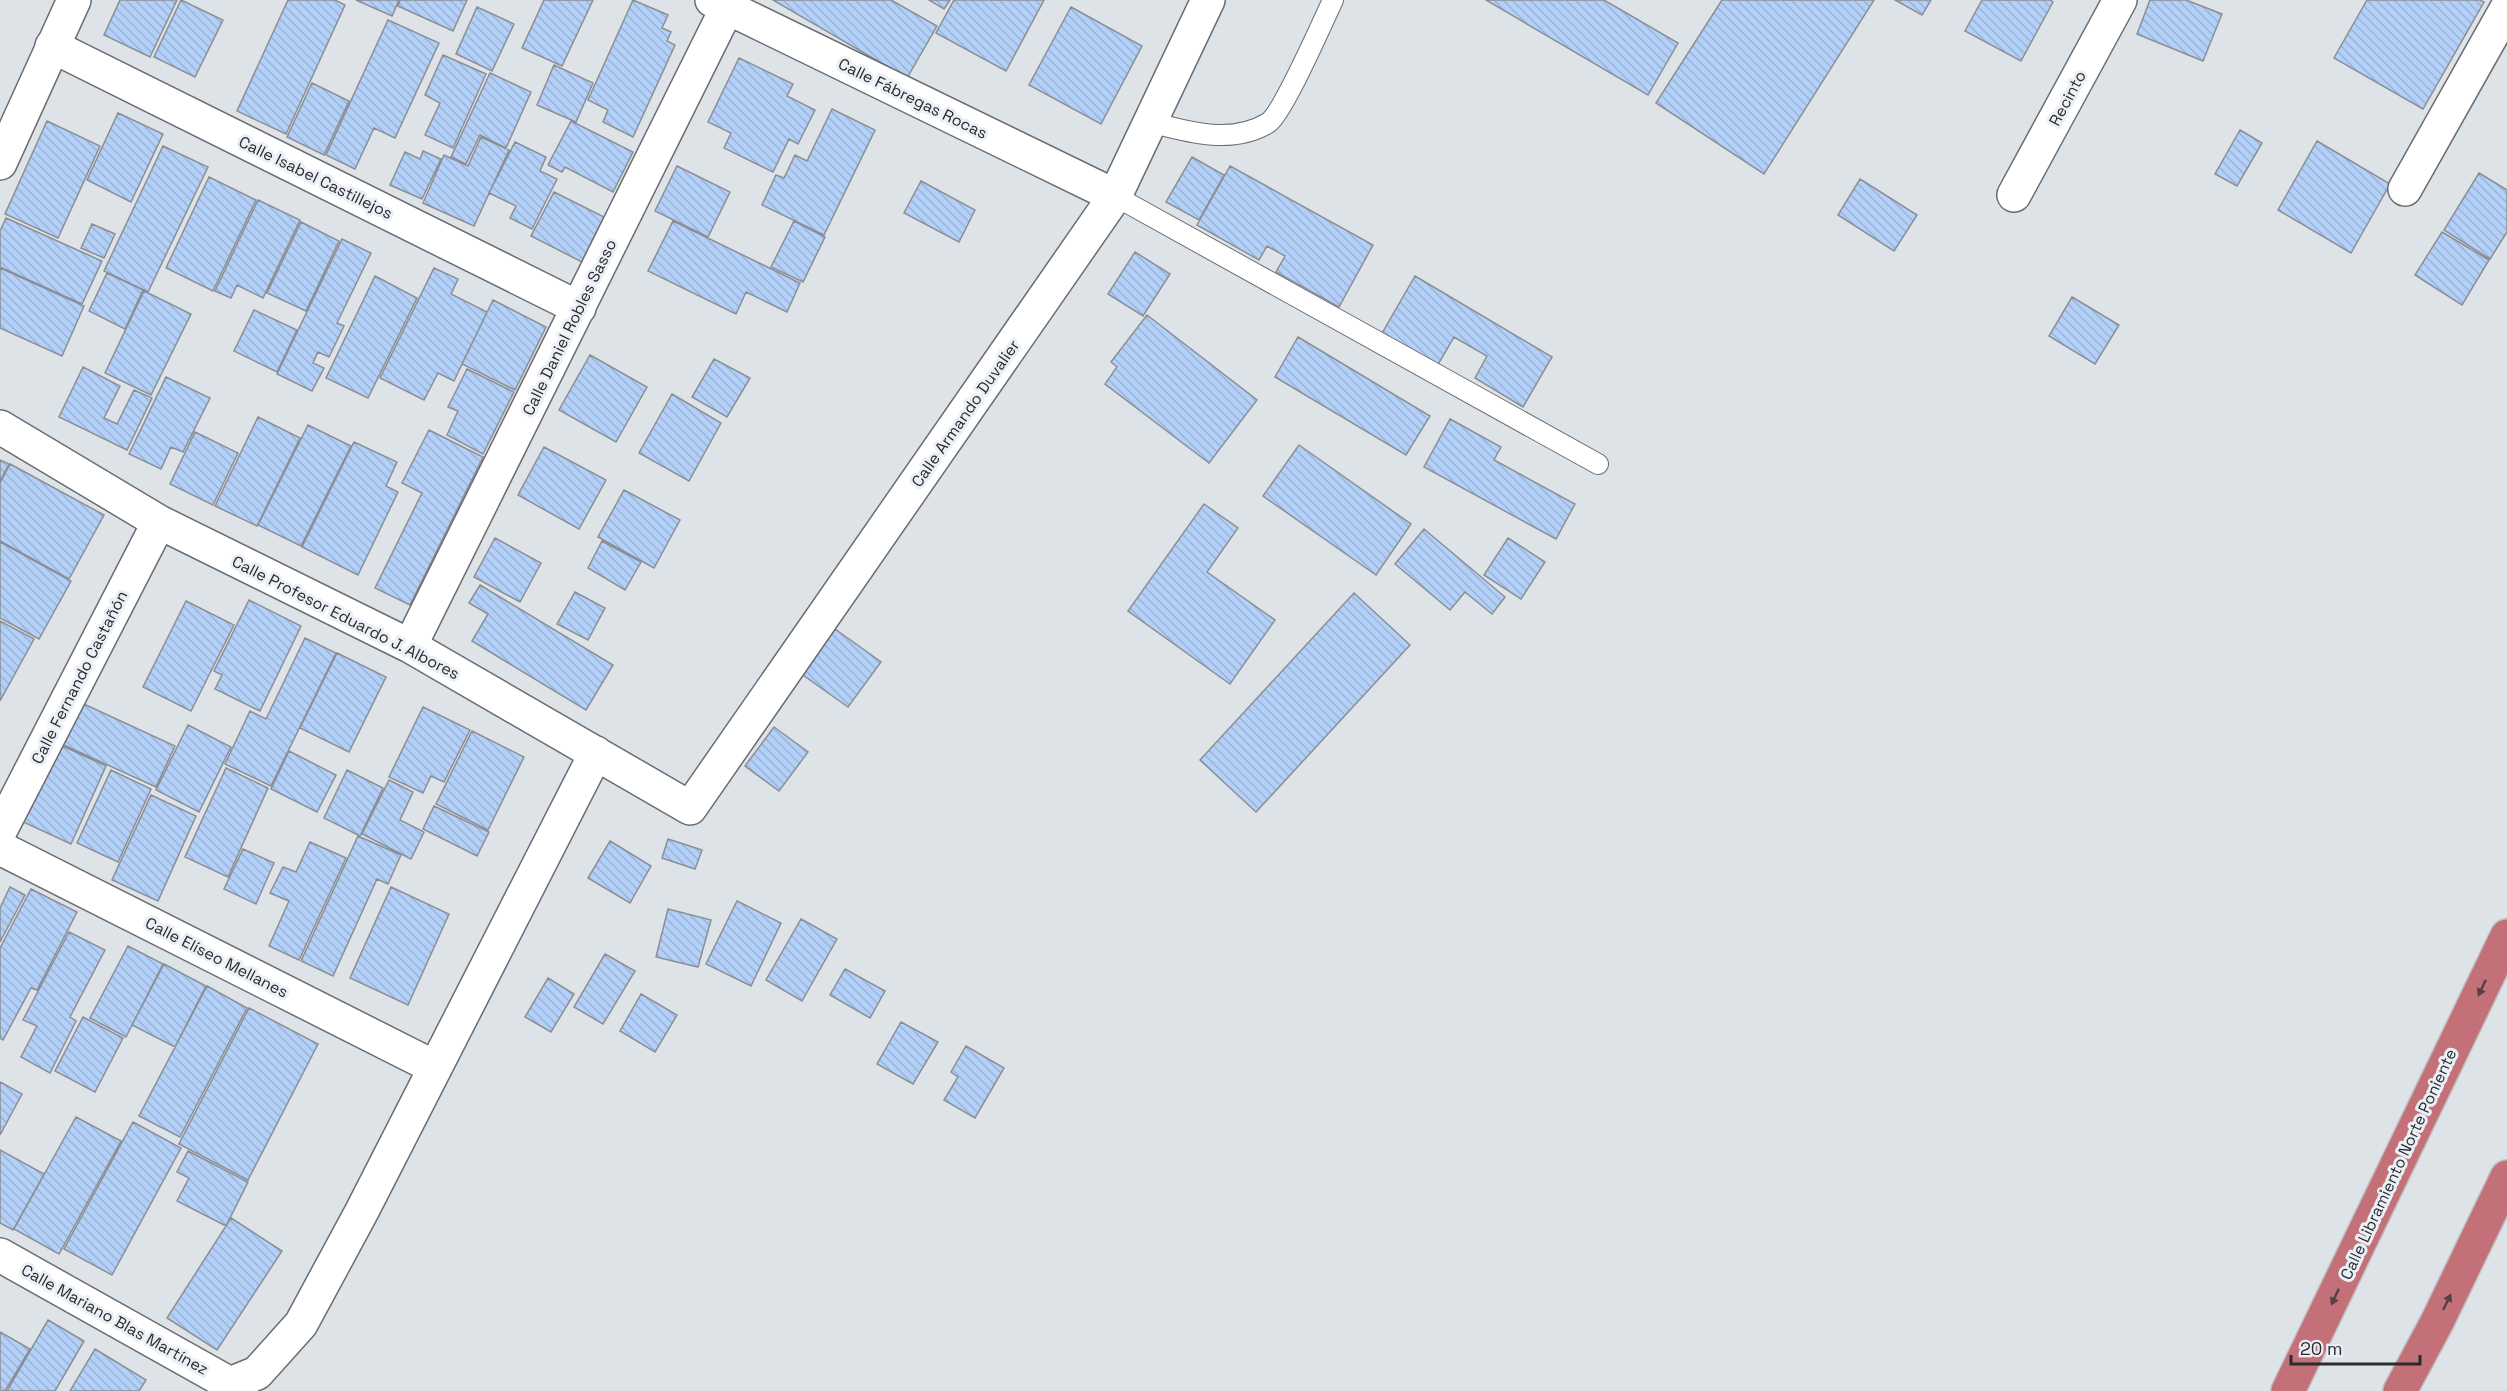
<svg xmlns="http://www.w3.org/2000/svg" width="2507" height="1391" viewBox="0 0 2507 1391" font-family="'Space Grotesk',sans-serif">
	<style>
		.building { fill: url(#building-back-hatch); stroke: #8b8f95; stroke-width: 1.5 }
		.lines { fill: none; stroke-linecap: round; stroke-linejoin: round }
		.lane-casing { stroke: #696d72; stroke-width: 22 }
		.street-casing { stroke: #696d72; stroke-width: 36 }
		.secondary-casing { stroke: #696d72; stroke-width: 36 }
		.highway-casing { stroke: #bfbfc0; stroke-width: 36 }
		.lane { stroke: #fff; stroke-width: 20 }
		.street { stroke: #fff; stroke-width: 33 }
		.secondary { stroke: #fff; stroke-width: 33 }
		.highway { stroke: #c37078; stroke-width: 33 }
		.oneway { fill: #574044 }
		.labels { text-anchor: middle; stroke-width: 6; stroke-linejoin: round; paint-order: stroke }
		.street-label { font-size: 16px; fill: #292b2d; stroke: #ebf0f6 }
	</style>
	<defs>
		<pattern id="building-back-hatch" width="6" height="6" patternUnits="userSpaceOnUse" patternTransform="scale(1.5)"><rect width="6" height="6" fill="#b3d0f9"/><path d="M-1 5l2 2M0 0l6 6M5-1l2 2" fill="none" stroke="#9ab3d6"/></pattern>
	</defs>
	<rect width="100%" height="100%" fill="#dee3e8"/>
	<path class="building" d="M 120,0 L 177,0 L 150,57 L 104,35 Z
		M 181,0 L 223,20 L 195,77 L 154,57 Z
		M 288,0 L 335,0 L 345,5 L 286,134 L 237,111 Z
		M 356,0 L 399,0 L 392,16 Z
		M 400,0 L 467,0 L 453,31 L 398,6 Z
		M 544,0 L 593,0 L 562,66 L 522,48 Z
		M 633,0 L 668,15 L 662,28 L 671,32 L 667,41 L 675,45 L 633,137 L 603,122 L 608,110 L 588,100 Z
		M 773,0 L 891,0 L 937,26 L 907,78 Z
		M 929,0 L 950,0 L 944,9 Z
		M 954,0 L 1044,0 L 1006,71 L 936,33 Z
		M 1486,0 L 1604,0 L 1678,43 L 1648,95 Z
		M 1722,0 L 1874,0 L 1764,174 L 1656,103 Z
		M 1895,0 L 1931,0 L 1922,15 Z
		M 1982,0 L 2050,0 L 2053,2 L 2021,61 L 1965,31 Z
		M 2150,0 L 2186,0 L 2222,14 L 2203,61 L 2137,34 Z
		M 2367,0 L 2480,0 L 2484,2 L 2423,109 L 2334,58 Z
		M 477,7 L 514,24 L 492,71 L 456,54 Z
		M 1071,7 L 1142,46 L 1101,124 L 1029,85 Z
		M 388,20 L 439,43 L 395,138 L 374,128 L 355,169 L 326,155 Z
		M 443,55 L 486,74 L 453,148 L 425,135 L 440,103 L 425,95 Z
		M 739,58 L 793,84 L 787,96 L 815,110 L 798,144 L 789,139 L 773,172 L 724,148 L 731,133 L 708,122 Z
		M 554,65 L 593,83 L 576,122 L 537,105 Z
		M 490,73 L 531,92 L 506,148 L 480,135 L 466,164 L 451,157 Z
		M 312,83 L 349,101 L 324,155 L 287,137 Z
		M 832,109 L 875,130 L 824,235 L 762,205 L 776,175 L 784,178 L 795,155 L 807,161 Z
		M 118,113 L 163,134 L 131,202 L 87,180 Z
		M 47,121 L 100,146 L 58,238 L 5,214 Z
		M 571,121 L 633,152 L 613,192 L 565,167 L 562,172 L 548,165 Z
		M 2240,130 L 2262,143 L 2237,186 L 2215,174 Z
		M 481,137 L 509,150 L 474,226 L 423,203 L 444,155 L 468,166 Z
		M 2317,141 L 2390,184 L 2351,253 L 2278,210 Z
		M 515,142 L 546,157 L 540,171 L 557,179 L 532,229 L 510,218 L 516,206 L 489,193 Z
		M 163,146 L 208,167 L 148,292 L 104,271 Z
		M 423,151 L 441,159 L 422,199 L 390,185 L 405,152 L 420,159 Z
		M 1192,157 L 1224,175 L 1199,220 L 1166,202 Z
		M 677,166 L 730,192 L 708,237 L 655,211 Z
		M 1230,166 L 1373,245 L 1339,307 L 1276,272 L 1285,256 L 1267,246 L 1259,260 L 1197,225 Z
		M 2479,173 L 2507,190 L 2507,232 L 2490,259 L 2444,230 Z
		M 209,177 L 256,200 L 213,291 L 166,268 Z
		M 1860,179 L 1917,215 L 1894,251 L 1838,215 Z
		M 921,181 L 975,210 L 959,242 L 904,213 Z
		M 554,192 L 604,217 L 582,262 L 531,236 Z
		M 258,200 L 300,220 L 263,298 L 237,285 L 231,298 L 215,291 Z
		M 6,218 L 102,261 L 82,304 L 0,267 L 0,231 Z
		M 673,221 L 800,283 L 787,312 L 746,292 L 736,314 L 648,271 Z
		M 794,221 L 825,237 L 803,282 L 771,267 Z
		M 301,222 L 339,241 L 306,311 L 267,293 Z
		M 92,224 L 115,234 L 104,258 L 81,248 Z
		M 2442,232 L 2489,260 L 2462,305 L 2415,275 Z
		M 342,239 L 371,253 L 337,323 L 344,326 L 329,357 L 318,352 L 313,363 L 324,368 L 312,391 L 277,374 Z
		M 1135,252 L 1170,274 L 1143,316 L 1108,294 Z
		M 0,268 L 84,306 L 62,356 L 0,328 Z
		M 434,268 L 458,279 L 451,294 L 487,312 L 454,381 L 438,373 L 424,400 L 380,378 Z
		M 107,273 L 143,290 L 125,329 L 89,311 Z
		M 375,276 L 417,298 L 368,398 L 326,378 Z
		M 1415,276 L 1552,357 L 1523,407 L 1475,378 L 1487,356 L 1454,337 L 1436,368 L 1381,335 Z
		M 144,291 L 191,314 L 151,395 L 105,373 Z
		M 2072,297 L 2119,325 L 2095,364 L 2049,336 Z
		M 493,300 L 546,327 L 515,390 L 462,364 Z
		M 254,310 L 297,330 L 277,372 L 234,351 Z
		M 1147,315 L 1257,400 L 1209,463 L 1105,384 L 1117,367 L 1111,362 Z
		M 1298,337 L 1430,416 L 1406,455 L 1275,377 Z
		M 590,355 L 647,387 L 616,442 L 559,410 Z
		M 714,359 L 750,378 L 727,417 L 692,397 Z
		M 83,367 L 120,386 L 104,418 L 117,424 L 134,390 L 152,398 L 127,450 L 59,417 Z
		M 467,369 L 514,392 L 483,454 L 447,435 L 458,411 L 448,407 Z
		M 166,377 L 210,398 L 183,452 L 171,447 L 161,469 L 129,454 Z
		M 672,394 L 721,423 L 689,481 L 639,453 Z
		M 258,417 L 300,438 L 257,526 L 215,506 Z
		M 1450,419 L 1501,447 L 1494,460 L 1575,504 L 1556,539 L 1424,467 Z
		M 308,425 L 351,446 L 301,546 L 258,525 Z
		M 429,430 L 483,457 L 410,605 L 375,588 L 422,493 L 402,483 Z
		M 195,432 L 238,453 L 213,505 L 170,484 Z
		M 354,442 L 397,462 L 386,486 L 398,492 L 358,575 L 302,547 Z
		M 1299,445 L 1411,524 L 1376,575 L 1263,496 Z
		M 544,447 L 606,480 L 579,529 L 518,495 Z
		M 0,460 L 9,464 L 0,481 Z
		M 10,464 L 104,515 L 69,579 L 0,541 L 0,483 Z
		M 624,490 L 680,520 L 654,568 L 598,537 Z
		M 1204,504 L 1238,528 L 1207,572 L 1275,620 L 1230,684 L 1128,611 Z
		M 1424,529 L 1505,597 L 1492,614 L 1465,592 L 1450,610 L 1395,564 Z
		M 495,538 L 541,563 L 520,602 L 474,577 Z
		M 1508,538 L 1545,562 L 1521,599 L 1484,575 Z
		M 602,541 L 641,562 L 625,590 L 588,568 Z
		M 0,542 L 71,581 L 39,639 L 0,618 Z
		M 480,585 L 613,665 L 586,710 L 472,641 L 488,614 L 469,603 Z
		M 575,592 L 605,608 L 588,640 L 557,624 Z
		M 1354,593 L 1410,645 L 1256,812 L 1200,760 Z
		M 249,600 L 301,626 L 260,711 L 215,689 L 222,675 L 214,671 Z
		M 186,601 L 234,625 L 191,711 L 143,687 Z
		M 0,621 L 34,639 L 0,701 Z
		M 835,629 L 881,662 L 848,707 L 803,675 Z
		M 305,638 L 336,653 L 271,786 L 225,764 L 250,711 L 266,719 Z
		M 337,653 L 386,677 L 349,752 L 300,728 Z
		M 73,699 L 175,746 L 156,787 L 55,741 Z
		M 423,707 L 470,730 L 444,782 L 431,776 L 423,793 L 389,777 Z
		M 188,725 L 231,747 L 199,812 L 156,790 Z
		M 774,727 L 808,752 L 779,791 L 745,766 Z
		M 472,731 L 524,757 L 488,830 L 436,804 Z
		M 54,742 L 106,766 L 71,844 L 19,820 Z
		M 289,751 L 336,775 L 317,812 L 271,789 Z
		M 226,768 L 268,788 L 228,877 L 185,857 Z
		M 111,770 L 151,789 L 118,862 L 77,843 Z
		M 347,770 L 383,788 L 360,836 L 324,818 Z
		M 389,780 L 413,792 L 400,820 L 424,832 L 411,859 L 362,834 Z
		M 151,795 L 196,816 L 158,901 L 112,880 Z
		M 434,806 L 489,832 L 477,856 L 423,829 Z
		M 358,836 L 401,855 L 388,884 L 377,879 L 333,976 L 301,961 Z
		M 668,839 L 702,850 L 695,869 L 662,858 Z
		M 610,841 L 651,866 L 630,903 L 588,878 Z
		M 310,842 L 346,858 L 299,960 L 269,946 L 289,901 L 270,893 L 283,867 L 296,872 Z
		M 243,849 L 274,863 L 256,904 L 224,889 Z
		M 10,887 L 25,895 L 0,942 L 0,908 Z
		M 391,887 L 449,914 L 408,1005 L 350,978 Z
		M 31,889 L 77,912 L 37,990 L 31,988 L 3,1040 L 0,1038 L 0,948 Z
		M 737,901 L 781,923 L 751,986 L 706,964 Z
		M 668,909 L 711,920 L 698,967 L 656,957 Z
		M 801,919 L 837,939 L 802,1001 L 766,980 Z
		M 69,932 L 105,950 L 70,1017 L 76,1021 L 50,1073 L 21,1057 L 37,1026 L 23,1020 Z
		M 128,946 L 163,964 L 126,1037 L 90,1018 Z
		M 605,954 L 635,971 L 603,1024 L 574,1007 Z
		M 164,964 L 206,986 L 175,1047 L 132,1025 Z
		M 845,969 L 885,991 L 870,1018 L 830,995 Z
		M 548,978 L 574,994 L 551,1032 L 525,1017 Z
		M 207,986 L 247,1008 L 180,1137 L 139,1116 Z
		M 641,994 L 677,1015 L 655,1052 L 620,1031 Z
		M 249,1008 L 318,1044 L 248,1180 L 179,1144 Z
		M 83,1017 L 123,1038 L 95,1092 L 55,1071 Z
		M 901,1022 L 938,1042 L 913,1084 L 877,1064 Z
		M 966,1046 L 1004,1068 L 975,1118 L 944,1100 L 958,1077 L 951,1072 Z
		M 0,1082 L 22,1094 L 0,1135 Z
		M 76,1117 L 121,1141 L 59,1254 L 14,1229 Z
		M 133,1122 L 181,1148 L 112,1275 L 64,1249 Z
		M 0,1150 L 44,1174 L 13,1230 L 0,1223 Z
		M 188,1151 L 248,1182 L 226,1226 L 177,1201 L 189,1178 L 177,1172 Z
		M 231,1218 L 282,1251 L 217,1350 L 167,1318 Z
		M 48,1320 L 84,1341 L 55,1391 L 7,1391 Z
		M 0,1332 L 30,1349 L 5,1391 L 0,1391 Z
		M 95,1349 L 146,1380 L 139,1391 L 70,1391 Z"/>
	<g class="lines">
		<defs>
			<path id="lane" d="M 1150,122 C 1188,132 1232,145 1268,123 C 1283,113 1323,21 1333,0
				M 1115,196 L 1598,464"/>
			<path id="street" d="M 712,0 L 1115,196
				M 52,46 L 579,308
				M 2405,189 L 2507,8
				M 2014,195 L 2120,0
				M 0,427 L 159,522 L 410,646 L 690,808 L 1115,196 L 1208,0
				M 410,646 L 731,0
				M 0,831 L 159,522
				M 0,848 L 434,1067
				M 0,1255 L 230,1384 L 257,1373 L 301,1324 L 362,1211 L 596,753"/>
			<path id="secondary" d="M 0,163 L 74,0"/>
			<path id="highway" d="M 2288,1391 L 2507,936
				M 2400,1391 L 2437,1322 L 2507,1177"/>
		</defs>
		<use href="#lane" class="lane-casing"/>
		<use href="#street" class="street-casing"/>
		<use href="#secondary" class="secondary-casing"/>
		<use href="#highway" class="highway-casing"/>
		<use href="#lane" class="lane"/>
		<use href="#street" class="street"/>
		<use href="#secondary" class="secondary"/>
		<use href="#highway" class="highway"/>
	</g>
	<defs><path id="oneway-solid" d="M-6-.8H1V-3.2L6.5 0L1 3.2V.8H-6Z" transform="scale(1.5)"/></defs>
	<g class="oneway">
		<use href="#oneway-solid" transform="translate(2482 988) rotate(115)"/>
		<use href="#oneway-solid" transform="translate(2335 1297) rotate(115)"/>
		<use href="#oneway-solid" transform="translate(2447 1302) rotate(-64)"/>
	</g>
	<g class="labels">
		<g class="street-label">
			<text transform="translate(913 98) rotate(26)" y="6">Calle Fábregas Rocas</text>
			<text transform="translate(2067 98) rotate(-62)" y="6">Recinto</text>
			<text transform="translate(316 177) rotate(26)" y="6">Calle Isabel Castillejos</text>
			<text transform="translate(569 327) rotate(-64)" y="6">Calle Daniel Robles Sasso</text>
			<text transform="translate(965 413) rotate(-55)" y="6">Calle Armando Duvalier</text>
			<text transform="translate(346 617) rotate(27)" y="6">Calle Profesor Eduardo J. Albores</text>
			<text transform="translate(79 677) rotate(-63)" y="6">Calle Fernando Castañón</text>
			<text transform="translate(217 957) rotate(27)" y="6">Calle Elíseo Mellanes</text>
			<text transform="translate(2398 1164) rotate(-65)" y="6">Calle Libramiento Norte Poniente</text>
			<text transform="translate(115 1319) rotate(29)" y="6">Calle Mariano Blas Martínez</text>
		</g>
	</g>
	<path d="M2291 1355v9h129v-9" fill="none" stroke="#292b2d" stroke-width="3"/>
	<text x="2300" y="1355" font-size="18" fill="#292b2d" stroke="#ebf0f6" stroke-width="4.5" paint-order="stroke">20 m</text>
</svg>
